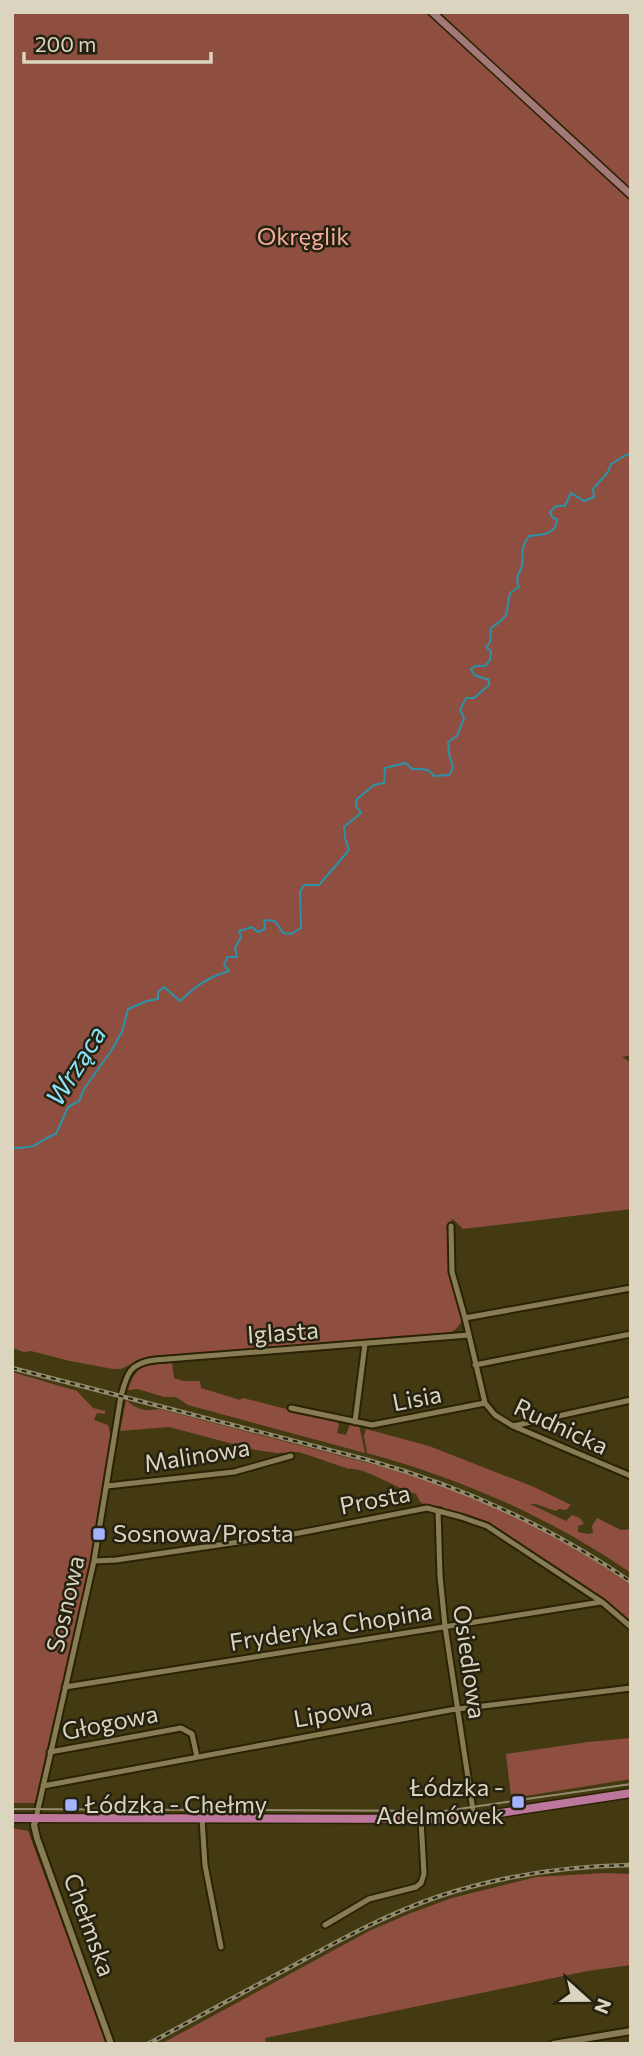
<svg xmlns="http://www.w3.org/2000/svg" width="643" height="2056" viewBox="0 0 643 2056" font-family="Commissioner,sans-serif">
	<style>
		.green { fill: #8e4f40 }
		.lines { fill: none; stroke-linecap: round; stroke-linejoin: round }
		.stream { stroke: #2b93a9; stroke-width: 2 }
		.minor-casing { stroke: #292203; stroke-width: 9 }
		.tertiary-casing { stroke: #292203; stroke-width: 10 }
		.secondary-casing { stroke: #292203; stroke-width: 10 }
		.primary-casing { stroke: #292203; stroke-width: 11 }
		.minor { stroke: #877c53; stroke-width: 5 }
		.tertiary { stroke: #877c53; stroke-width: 6 }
		.secondary { stroke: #a37978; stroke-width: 7 }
		.primary { stroke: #be779c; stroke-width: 8 }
		.tram { stroke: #938b6d; stroke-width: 2 }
		.rail-casing { stroke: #938b6d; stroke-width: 4.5 }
		.rail { stroke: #262211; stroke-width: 2; stroke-dasharray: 5; stroke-linecap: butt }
		.poi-dot { fill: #a3b2fd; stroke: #262211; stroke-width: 2.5 }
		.labels { text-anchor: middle; stroke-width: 5; stroke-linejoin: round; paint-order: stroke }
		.park-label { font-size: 24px; fill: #f5ac99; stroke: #262211 }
		.street-label { font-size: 24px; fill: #dbd5c0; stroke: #262211 }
		.poi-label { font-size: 24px; fill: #dbd5c0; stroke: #262211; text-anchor: start }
		.water-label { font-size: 26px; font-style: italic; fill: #8ae3f9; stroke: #262211 }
	</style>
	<rect width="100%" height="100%" fill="#443a12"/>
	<path class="green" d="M 12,12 L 631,12 L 631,1055 L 622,1057 L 631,1063 L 631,1209 L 463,1229 L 453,1219 L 446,1226 L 449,1237 L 449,1270 L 462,1321 L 455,1330 L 445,1335 L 395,1336 L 355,1342 L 145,1357 L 121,1369 L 113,1369 L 70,1361 L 31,1351 L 24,1352 L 12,1348 Z
		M 172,1363 L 174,1378 L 183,1381 L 200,1381 L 201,1388 L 240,1400 L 243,1398 L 333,1421 L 337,1420 L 339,1425 L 337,1433 L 346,1435 L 350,1424 L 359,1425 L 365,1453 L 188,1405 L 176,1397 L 164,1397 L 138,1389 L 128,1390 C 137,1362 146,1365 172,1363 Z
		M 12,1372 L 77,1391 L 93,1408 L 105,1411 L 105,1414 L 97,1413 L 94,1420 L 108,1425 L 111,1437 L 91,1558 L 35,1803 L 12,1803 Z
		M 126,1400 C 136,1409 145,1412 159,1409 L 391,1469 L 449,1488 L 508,1513 L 542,1530 L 579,1551 L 631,1584 L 631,1624 L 608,1602 L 491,1526 L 469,1515 L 446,1510 L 441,1506 L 432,1506 L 421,1503 L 416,1494 C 399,1490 363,1466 349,1469 L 299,1452 L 277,1453 L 256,1450 L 169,1427 L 120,1431 Z
		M 366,1429 L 429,1446 L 534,1487 L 571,1505 L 566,1510 L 559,1509 L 556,1511 L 536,1504 L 530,1504 L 566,1521 L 572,1515 L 580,1518 L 584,1524 L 578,1526 L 578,1532 L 588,1534 L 593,1533 L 592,1526 L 597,1518 L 621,1530 L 631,1529 L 631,1573 C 550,1517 462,1479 367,1453 L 364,1436 Z
		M 631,1738 L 631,1779 L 519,1797 L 518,1794 L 511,1796 L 506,1754 L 588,1742 Z
		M 12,1828 L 28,1831 L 107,2044 L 12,2044 Z
		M 603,1873 L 631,1874 L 631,1965 L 587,1971 L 265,2038 L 266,2044 L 161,2044 L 369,1931 L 411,1913 L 452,1898 L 536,1877 Z"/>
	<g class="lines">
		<path class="stream" d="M 12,1149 C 20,1146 29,1149 35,1145 C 43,1141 48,1136 56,1134 L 68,1107 L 79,1101 L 84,1089 L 111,1051 L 122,1032 L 128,1009 L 147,1001 L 158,999 L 158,992 L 164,987 L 180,1001 C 197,985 207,978 229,971 L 224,965 L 227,957 L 237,957 L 235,948 L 241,937 L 239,931 L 252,927 L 258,932 L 265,929 L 264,920 L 275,921 L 283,933 L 291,934 L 301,928 L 300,892 L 304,885 L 319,885 L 349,850 L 345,838 L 344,827 L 361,813 L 356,806 L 357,799 L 374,785 L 384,783 L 385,768 L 406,763 L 412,769 C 422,769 429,768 434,776 L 449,775 L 453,768 L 449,754 L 448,742 L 457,736 L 464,718 L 460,710 L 466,698 L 474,698 L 489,685 L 489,680 L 474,675 L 471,669 L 475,666 L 485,666 L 490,660 L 491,651 L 486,647 L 490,642 L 491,628 C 513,613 504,616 510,593 L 519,587 C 514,577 520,574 522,565 C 523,553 521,546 529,536 C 541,535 557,535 557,519 L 553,518 L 550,513 C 554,506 557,505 565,506 L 571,493 L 584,501 L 594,497 L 593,489 L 608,472 L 611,464 L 626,455 L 631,454"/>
		<defs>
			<path id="minor" d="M 451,1226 L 452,1272 L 465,1318 L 485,1403 L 495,1415 L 513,1426 L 631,1476
				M 465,1318 L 631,1288
				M 475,1365 L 631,1334
				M 291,1408 L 372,1425 L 485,1403
				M 355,1422 L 365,1344
				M 513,1426 L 631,1400
				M 107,1486 L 234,1472 L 291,1456
				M 438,1511 L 440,1576 L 445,1626 L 474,1817
				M 94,1561 L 116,1560 L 294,1534 L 427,1508 L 461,1517 L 487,1526 L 602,1602 L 631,1627
				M 65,1687 L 601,1602
				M 50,1752 L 181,1728 L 192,1734 L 197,1757
				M 43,1786 L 450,1710 L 631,1688
				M 36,1818 L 94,1561 L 121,1396 C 127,1373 130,1363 155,1360 L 469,1335
				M 202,1819 L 205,1865 L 221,1947
				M 325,1925 L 369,1899 L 416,1887 L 421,1883 L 424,1874 L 421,1820"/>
			<path id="tertiary" d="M 36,1818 L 34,1825 L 37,1838 L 111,2044
				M 553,2044 L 631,2031"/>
			<path id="secondary" d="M 432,12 L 631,195"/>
			<path id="primary" d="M 12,1818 L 443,1819 L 474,1817 L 631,1793"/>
		</defs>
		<use href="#minor" class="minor-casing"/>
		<use href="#tertiary" class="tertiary-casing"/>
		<use href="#secondary" class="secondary-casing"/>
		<use href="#primary" class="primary-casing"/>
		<use href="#minor" class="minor"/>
		<use href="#tertiary" class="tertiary"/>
		<use href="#secondary" class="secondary"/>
		<use href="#primary" class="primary"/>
		<path class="tram" d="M 12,1809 L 445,1811 L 631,1784"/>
		<defs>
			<path id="rail" d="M 12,1368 L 368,1460 C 463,1487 550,1526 631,1582
				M 148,2044 C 198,2017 248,1990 298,1963 C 343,1938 388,1914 437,1897 C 500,1876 565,1866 631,1865"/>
		</defs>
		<use href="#rail" class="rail-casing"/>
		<use href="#rail" class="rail"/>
	</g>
	<g class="poi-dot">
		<rect x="92" y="1527" width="14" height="14" rx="3.5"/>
		<rect x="511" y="1795" width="14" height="14" rx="3.5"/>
		<rect x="64" y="1798" width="14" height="14" rx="3.5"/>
	</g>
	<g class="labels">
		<g class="park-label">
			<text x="303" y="245">Okręglik</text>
		</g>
		<g class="street-label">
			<text transform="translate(283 1333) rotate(-4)" y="8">Iglasta</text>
			<text transform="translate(417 1399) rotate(-11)" y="8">Lisia</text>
			<text transform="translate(561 1427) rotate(25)" y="8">Rudnicka</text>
			<text transform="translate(197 1456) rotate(-9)" y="8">Malinowa</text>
			<text transform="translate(375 1500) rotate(-11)" y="8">Prosta</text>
			<text transform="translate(66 1604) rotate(-77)" y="8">Sosnowa</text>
			<text transform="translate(331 1627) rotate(-9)" y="8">Fryderyka Chopina</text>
			<text transform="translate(469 1662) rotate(82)" y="8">Osiedlowa</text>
			<text transform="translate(333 1713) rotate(-10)" y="8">Lipowa</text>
			<text transform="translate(110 1723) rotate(-11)" y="8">Głogowa</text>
			<text transform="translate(89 1925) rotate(70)" y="8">Chełmska</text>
		</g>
		<g class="poi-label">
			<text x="113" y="1542">Sosnowa/Prosta</text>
			<text x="504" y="1796" text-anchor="end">Łódzka -<tspan x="504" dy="28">Adelmówek</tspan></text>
			<text x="85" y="1813">Łódzka - Chełmy</text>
		</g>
		<g class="water-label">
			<text transform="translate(76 1066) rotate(-58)" y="9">Wrząca</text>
		</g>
	</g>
	<rect width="643" height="2056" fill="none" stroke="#dbd5c0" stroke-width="28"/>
	<g transform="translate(587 2000) rotate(111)" stroke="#262211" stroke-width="5" paint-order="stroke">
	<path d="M0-5L12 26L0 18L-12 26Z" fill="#dbd5c0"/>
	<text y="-10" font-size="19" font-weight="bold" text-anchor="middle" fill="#dbd5c0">N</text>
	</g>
	<path d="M24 52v10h187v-10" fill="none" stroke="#dbd5c0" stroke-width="3.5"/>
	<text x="35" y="52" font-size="21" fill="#dbd5c0" stroke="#262211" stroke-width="5" paint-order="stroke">200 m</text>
</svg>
